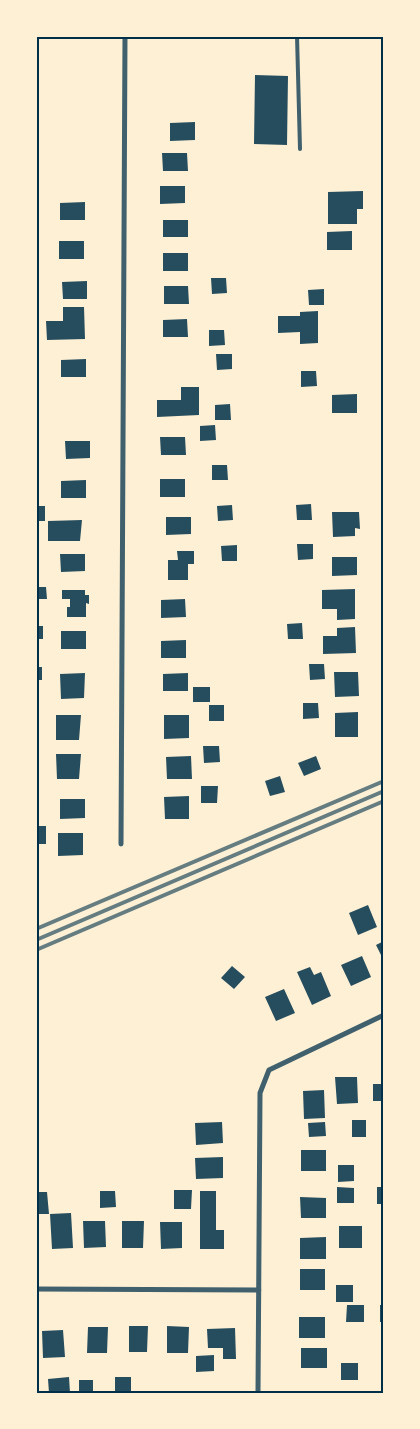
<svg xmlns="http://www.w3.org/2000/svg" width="420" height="1429" viewBox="0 0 420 1429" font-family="'Varela Round',sans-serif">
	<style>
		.building { fill: #264d5e }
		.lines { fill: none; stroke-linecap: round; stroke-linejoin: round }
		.service { stroke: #3f606c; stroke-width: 4 }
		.minor { stroke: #3f606c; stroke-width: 5 }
		.rail { stroke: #657d81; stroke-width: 4 }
		.neatline { fill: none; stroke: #003049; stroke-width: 2 }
	</style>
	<rect width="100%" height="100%" fill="#fdf0d5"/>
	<path class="building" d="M 255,75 L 288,76 L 287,145 L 254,144 Z
		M 195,122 L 195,140 L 170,141 L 170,123 Z
		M 162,153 L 187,153 L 188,171 L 163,171 Z
		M 160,186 L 185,186 L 185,203 L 160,204 Z
		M 363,191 L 363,209 L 357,209 L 357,224 L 328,224 L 328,192 Z
		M 85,202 L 85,220 L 60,220 L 60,203 Z
		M 163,220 L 188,220 L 188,237 L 163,237 Z
		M 352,231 L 352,250 L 327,250 L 327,232 Z
		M 59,241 L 84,241 L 84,259 L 59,259 Z
		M 163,253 L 188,253 L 188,271 L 163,271 Z
		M 211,278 L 226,278 L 227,293 L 212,294 Z
		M 87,281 L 87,299 L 63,299 L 62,282 Z
		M 164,286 L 188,286 L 189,304 L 164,304 Z
		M 324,289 L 324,305 L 309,305 L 308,290 Z
		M 63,307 L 84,307 L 85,339 L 47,340 L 46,321 L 63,321 Z
		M 318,311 L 318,343 L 300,344 L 300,332 L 278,333 L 278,316 L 300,316 L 300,312 Z
		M 187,319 L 188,337 L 163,337 L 163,320 Z
		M 209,330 L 224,330 L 225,345 L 209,346 Z
		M 216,354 L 232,354 L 232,369 L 217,370 Z
		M 86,359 L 86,377 L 61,377 L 61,360 Z
		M 301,371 L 316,371 L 317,386 L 301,387 Z
		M 181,387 L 199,387 L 199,415 L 157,417 L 157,400 L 181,400 Z
		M 357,394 L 357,413 L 332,413 L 332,395 Z
		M 230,404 L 231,420 L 215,420 L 215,405 Z
		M 215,425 L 216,440 L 200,441 L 200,426 Z
		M 160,437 L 185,437 L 186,455 L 161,455 Z
		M 65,441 L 90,441 L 90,458 L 66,459 Z
		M 212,465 L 227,465 L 228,480 L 212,480 Z
		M 160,479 L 185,479 L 185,497 L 160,497 Z
		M 86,480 L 86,498 L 61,498 L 61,481 Z
		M 311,504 L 312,520 L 297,520 L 296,505 Z
		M 232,505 L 233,520 L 218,521 L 217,506 Z
		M 36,506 L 45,506 L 45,521 L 36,521 Z
		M 332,512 L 359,512 L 360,529 L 355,528 L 355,536 L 333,537 Z
		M 166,517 L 191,517 L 191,534 L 166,535 Z
		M 82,520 L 80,541 L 48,541 L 48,521 Z
		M 297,544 L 313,544 L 313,559 L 298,560 Z
		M 237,545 L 237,561 L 222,561 L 221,546 Z
		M 177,551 L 194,551 L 194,564 L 188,564 L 188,580 L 168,580 L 168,560 L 178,560 Z
		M 60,554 L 85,554 L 85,571 L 61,572 Z
		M 332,557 L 357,557 L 357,575 L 332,576 Z
		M 36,587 L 46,587 L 47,599 L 36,599 Z
		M 355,589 L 355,619 L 337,620 L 337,609 L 322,609 L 322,590 Z
		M 62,590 L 85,590 L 85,595 L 89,595 L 89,604 L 86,603 L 86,617 L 67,617 L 67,607 L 70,607 L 70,599 L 62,599 Z
		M 185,599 L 186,617 L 161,618 L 161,600 Z
		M 302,623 L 303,639 L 288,639 L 287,624 Z
		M 36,626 L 43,626 L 43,639 L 36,639 Z
		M 355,627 L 356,653 L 323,654 L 323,636 L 337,636 L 337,628 Z
		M 61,631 L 86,631 L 86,649 L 61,649 Z
		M 186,640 L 186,658 L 161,658 L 161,641 Z
		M 309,664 L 324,664 L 325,679 L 310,680 Z
		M 36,667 L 42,667 L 42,680 L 36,680 Z
		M 334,672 L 358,672 L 359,696 L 335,697 Z
		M 85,673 L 84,698 L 61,699 L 60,674 Z
		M 188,673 L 188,691 L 163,691 L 163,674 Z
		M 193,687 L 210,687 L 210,702 L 193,702 Z
		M 303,703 L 318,703 L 319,718 L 303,719 Z
		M 209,705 L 224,705 L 224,721 L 209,721 Z
		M 358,712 L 358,737 L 335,737 L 335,713 Z
		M 56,715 L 81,715 L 79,740 L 56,740 Z
		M 164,715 L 189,715 L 189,738 L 164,739 Z
		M 203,746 L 219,746 L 220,762 L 204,763 Z
		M 56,754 L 81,754 L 79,779 L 57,779 Z
		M 191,756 L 192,779 L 167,779 L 166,757 Z
		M 316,756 L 321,769 L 304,776 L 298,763 Z
		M 280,776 L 285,792 L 270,796 L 265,781 Z
		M 201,786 L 218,786 L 217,803 L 201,803 Z
		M 189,796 L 189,819 L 165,819 L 164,797 Z
		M 60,799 L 85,799 L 85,818 L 60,819 Z
		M 36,826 L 46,826 L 46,844 L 36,844 Z
		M 58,833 L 83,833 L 83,855 L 58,856 Z
		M 368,905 L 377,927 L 358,935 L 349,913 Z
		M 384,941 L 384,961 L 376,945 Z
		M 362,956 L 371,977 L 351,986 L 341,965 Z
		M 232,966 L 245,977 L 234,989 L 221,978 Z
		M 310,967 L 314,975 L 321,972 L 331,996 L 312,1005 L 297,972 Z
		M 284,989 L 295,1013 L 276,1021 L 265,997 Z
		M 335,1077 L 357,1077 L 358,1103 L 337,1104 Z
		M 373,1084 L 384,1084 L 384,1101 L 373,1101 Z
		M 324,1090 L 325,1118 L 304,1119 L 303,1091 Z
		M 352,1120 L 366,1120 L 366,1137 L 352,1137 Z
		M 222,1122 L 223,1143 L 196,1145 L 195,1123 Z
		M 325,1122 L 326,1136 L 309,1137 L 308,1123 Z
		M 301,1150 L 326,1150 L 326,1171 L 301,1171 Z
		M 223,1157 L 223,1178 L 196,1179 L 195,1158 Z
		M 338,1165 L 354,1165 L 354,1181 L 338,1182 Z
		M 337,1187 L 354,1188 L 354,1203 L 337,1203 Z
		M 377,1187 L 384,1187 L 384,1204 L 377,1204 Z
		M 174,1190 L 192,1190 L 191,1209 L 174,1209 Z
		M 100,1191 L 115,1191 L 116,1207 L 100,1208 Z
		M 200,1191 L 216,1191 L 216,1230 L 224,1230 L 224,1249 L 200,1249 Z
		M 36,1192 L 47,1192 L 49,1214 L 36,1214 Z
		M 300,1197 L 326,1198 L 326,1218 L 301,1218 Z
		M 71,1213 L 73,1248 L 52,1249 L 50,1214 Z
		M 83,1221 L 105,1221 L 106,1247 L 84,1248 Z
		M 122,1221 L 144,1221 L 143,1248 L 122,1248 Z
		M 160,1222 L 182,1222 L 182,1248 L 161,1249 Z
		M 339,1226 L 362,1226 L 362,1248 L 339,1248 Z
		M 326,1237 L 326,1259 L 300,1259 L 300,1238 Z
		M 300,1269 L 325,1269 L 325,1290 L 300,1290 Z
		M 336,1285 L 353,1285 L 353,1302 L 336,1302 Z
		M 347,1305 L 364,1305 L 364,1322 L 346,1322 Z
		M 380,1305 L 384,1305 L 384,1322 L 380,1322 Z
		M 299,1317 L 325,1317 L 325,1338 L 299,1338 Z
		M 129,1326 L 148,1326 L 147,1352 L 129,1352 Z
		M 167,1326 L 189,1327 L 188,1353 L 167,1353 Z
		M 88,1327 L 108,1327 L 107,1353 L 87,1353 Z
		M 235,1328 L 236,1359 L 223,1359 L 223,1348 L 208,1348 L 207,1329 Z
		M 63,1330 L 65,1357 L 43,1358 L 42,1331 Z
		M 301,1348 L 327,1348 L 327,1368 L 301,1368 Z
		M 214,1355 L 214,1371 L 196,1372 L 196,1356 Z
		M 341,1363 L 358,1363 L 358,1380 L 341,1380 Z
		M 69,1377 L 70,1393 L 49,1393 L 48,1379 Z
		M 115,1377 L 131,1377 L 131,1393 L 115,1393 Z
		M 79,1380 L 93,1380 L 93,1393 L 79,1393 Z"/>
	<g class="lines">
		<path class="service" d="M 297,36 L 300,149"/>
		<path class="minor" d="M 121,844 L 125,36
			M 36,1289 L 259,1290
			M 258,1393 L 260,1093 L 269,1070 L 384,1015"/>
		<path class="rail" d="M 36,929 L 384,781
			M 36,940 L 384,791
			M 36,950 L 384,801"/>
	</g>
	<rect width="420" height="1429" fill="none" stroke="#fdf0d5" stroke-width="75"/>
	<rect x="38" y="38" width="344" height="1354" class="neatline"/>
</svg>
